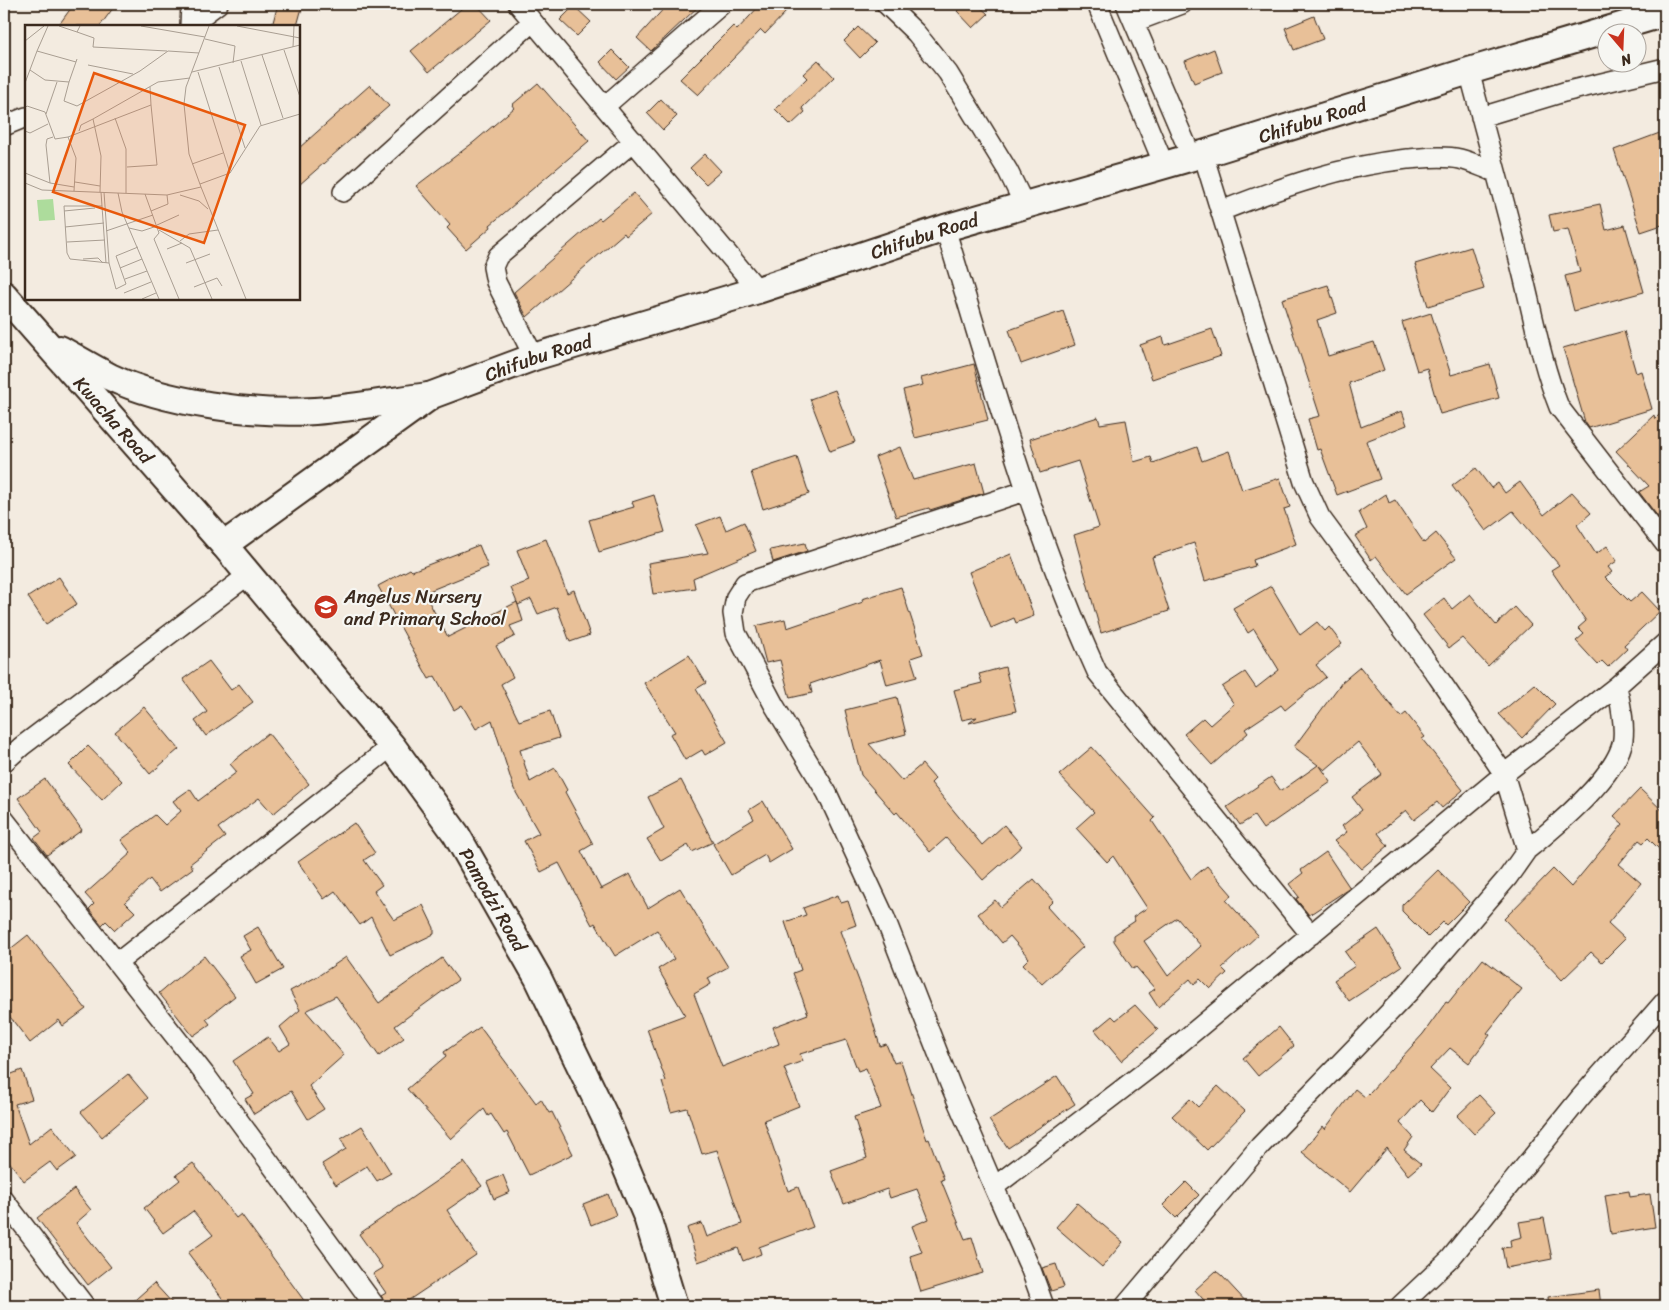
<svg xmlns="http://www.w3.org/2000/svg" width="1669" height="1310" viewBox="0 0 1669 1310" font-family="Sriracha,sans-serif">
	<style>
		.building { fill: #e8c098; stroke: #3b2a1e; fill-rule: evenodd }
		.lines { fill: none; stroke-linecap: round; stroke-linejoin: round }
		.street-casing { stroke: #3b2a1e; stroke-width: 22 }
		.secondary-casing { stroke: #3b2a1e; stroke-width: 30 }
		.street { stroke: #f6f6f2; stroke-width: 19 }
		.secondary { stroke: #f6f6f2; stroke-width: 26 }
		.labels { text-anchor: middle; stroke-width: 4.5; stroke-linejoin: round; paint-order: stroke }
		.street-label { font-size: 19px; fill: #3b2a1e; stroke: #f6f6f2 }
		.poi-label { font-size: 19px; fill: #3b2a1e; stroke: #f6f6f2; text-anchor: start }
		.inset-road { fill: none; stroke: #a99e92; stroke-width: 1 }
		.view { fill: #e8590c; fill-opacity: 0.15; stroke: #e8590c; stroke-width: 2.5 }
		.inset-edge { fill: none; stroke: #3b2a1e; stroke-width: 2.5 }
	</style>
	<rect width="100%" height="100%" fill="#f3ebe0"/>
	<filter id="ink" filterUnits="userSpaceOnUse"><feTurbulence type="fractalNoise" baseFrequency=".02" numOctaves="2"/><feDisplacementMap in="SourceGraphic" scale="10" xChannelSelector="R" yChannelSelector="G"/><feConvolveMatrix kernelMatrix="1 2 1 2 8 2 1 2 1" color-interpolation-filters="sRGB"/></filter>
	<g filter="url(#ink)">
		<path class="building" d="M 74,4 L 116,4 L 100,26 L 58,26 Z
			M 278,4 L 303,4 L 297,26 L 272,26 Z
			M 467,4 L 476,4 L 491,20 L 429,72 L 411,51 Z
			M 668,4 L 701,4 L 651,51 L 637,38 Z
			M 761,4 L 778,4 L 786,12 L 765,34 L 761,30 L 698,95 L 680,79 L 733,26 L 737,30 Z
			M 965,4 L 977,4 L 988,14 L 973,28 L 957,11 Z
			M 574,6 L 591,22 L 577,36 L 560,20 Z
			M 1314,16 L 1323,39 L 1294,50 L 1285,28 Z
			M 858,27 L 875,43 L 860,58 L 844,41 Z
			M 1214,49 L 1222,72 L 1194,83 L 1185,61 Z
			M 612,50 L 629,67 L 616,79 L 600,62 Z
			M 818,60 L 834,77 L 802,108 L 805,112 L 791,125 L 775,109 L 807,78 L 803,74 Z
			M 538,83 L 589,141 L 490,225 L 491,227 L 466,249 L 447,228 L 450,225 L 416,186 L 474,142 L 514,108 L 512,105 Z
			M 370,85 L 389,106 L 299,185 L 299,148 Z
			M 661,99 L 677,116 L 663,130 L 647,113 Z
			M 1665,131 L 1665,224 L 1641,232 L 1614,150 Z
			M 705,154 L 721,171 L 706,184 L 690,168 Z
			M 634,193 L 652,214 L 626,236 L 624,233 L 527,317 L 514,292 L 599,218 L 601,220 Z
			M 1600,204 L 1606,230 L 1625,225 L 1644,292 L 1574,311 L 1565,276 L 1580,272 L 1568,229 L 1553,232 L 1549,215 Z
			M 1471,247 L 1484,289 L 1428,306 L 1415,264 Z
			M 1328,285 L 1337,313 L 1317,320 L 1328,356 L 1374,342 L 1384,370 L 1349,383 L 1361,427 L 1402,411 L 1407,425 L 1366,441 L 1380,479 L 1337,495 L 1320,449 L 1317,450 L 1308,419 L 1320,416 L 1282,299 Z
			M 1063,311 L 1075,345 L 1021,364 L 1009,330 Z
			M 1431,313 L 1451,375 L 1490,364 L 1499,398 L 1440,414 L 1427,368 L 1417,371 L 1402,322 Z
			M 1212,329 L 1221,356 L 1152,379 L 1140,345 L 1163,337 L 1165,345 Z
			M 1624,331 L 1636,373 L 1641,371 L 1652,409 L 1589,428 L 1585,422 L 1563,348 Z
			M 974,364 L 988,420 L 915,438 L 903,390 L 923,385 L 921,378 Z
			M 835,390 L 855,442 L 830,451 L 810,399 Z
			M 1665,409 L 1665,526 L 1639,492 L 1649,486 L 1616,451 L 1654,415 L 1655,419 Z
			M 1098,417 L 1100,424 L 1126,420 L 1134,462 L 1151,457 L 1153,463 L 1197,447 L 1202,461 L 1229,451 L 1242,490 L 1280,478 L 1290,507 L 1284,509 L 1296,544 L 1253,560 L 1255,566 L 1205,581 L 1194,543 L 1152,557 L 1169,611 L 1101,633 L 1074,535 L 1099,527 L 1078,461 L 1040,473 L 1030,439 Z
			M 900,447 L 913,480 L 976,463 L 984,493 L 930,510 L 929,508 L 896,517 L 875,457 Z
			M 797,457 L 809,494 L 763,509 L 751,472 Z
			M 1476,468 L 1491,488 L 1498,483 L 1505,493 L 1520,482 L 1544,515 L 1572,492 L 1591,513 L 1577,525 L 1596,554 L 1607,546 L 1617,561 L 1608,567 L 1612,572 L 1605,577 L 1630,602 L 1642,592 L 1660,611 L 1624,645 L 1627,649 L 1608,667 L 1602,661 L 1598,665 L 1576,641 L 1584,634 L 1578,628 L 1586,621 L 1551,570 L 1559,565 L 1513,511 L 1486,531 L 1452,486 Z
			M 1386,494 L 1389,503 L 1395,500 L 1424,543 L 1436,533 L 1456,558 L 1406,594 L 1376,556 L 1371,560 L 1355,536 L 1367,529 L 1359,512 Z
			M 654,495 L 665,532 L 599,552 L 589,520 L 634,507 L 632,502 Z
			M 720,516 L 726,530 L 744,522 L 756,551 L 693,578 L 695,588 L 653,594 L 648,563 L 708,553 L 696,525 Z
			M 546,539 L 567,593 L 574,590 L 590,635 L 570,642 L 557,607 L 538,614 L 531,599 L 518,605 L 511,588 L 529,581 L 517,550 Z
			M 805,543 L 807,551 L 773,562 L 770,550 Z
			M 479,545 L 488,567 L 424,593 L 448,637 L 517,602 L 523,621 L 510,626 L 515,636 L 496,646 L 513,677 L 501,684 L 519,721 L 550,711 L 559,738 L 520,750 L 530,782 L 555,768 L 567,790 L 565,792 L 593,844 L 581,851 L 601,889 L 630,874 L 648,908 L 680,888 L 728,967 L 708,978 L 711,984 L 694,994 L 722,1067 L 779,1044 L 773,1027 L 808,1014 L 793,973 L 801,970 L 785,922 L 806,915 L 803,908 L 838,895 L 841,903 L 848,901 L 856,925 L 840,931 L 867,1002 L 880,1046 L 886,1044 L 894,1063 L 901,1061 L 927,1140 L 929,1139 L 944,1179 L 941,1180 L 965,1239 L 972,1237 L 983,1273 L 921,1292 L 910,1256 L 922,1252 L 912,1226 L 929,1219 L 917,1189 L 890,1198 L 887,1189 L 844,1204 L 831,1171 L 867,1158 L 854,1117 L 881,1108 L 866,1068 L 858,1071 L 846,1040 L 800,1054 L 803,1061 L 784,1068 L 799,1106 L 764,1120 L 788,1191 L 798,1187 L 813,1227 L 759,1247 L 761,1254 L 743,1261 L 738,1248 L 698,1262 L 687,1228 L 702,1223 L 707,1237 L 742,1224 L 717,1150 L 702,1154 L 687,1108 L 671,1112 L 662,1082 L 666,1081 L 647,1029 L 685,1015 L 658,969 L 674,959 L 657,930 L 615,956 L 595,923 L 592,925 L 559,863 L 541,872 L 524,841 L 539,833 L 514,789 L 492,720 L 476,729 L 462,705 L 454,710 L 435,676 L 429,679 L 378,586 L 410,569 L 412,571 Z
			M 1011,554 L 1034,616 L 1016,623 L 1014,618 L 991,628 L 969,572 Z
			M 59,577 L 77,604 L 46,624 L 28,597 Z
			M 1271,586 L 1300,635 L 1317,622 L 1325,631 L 1329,627 L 1342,644 L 1316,665 L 1326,677 L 1285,710 L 1281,705 L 1245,729 L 1248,733 L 1212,765 L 1184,734 L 1203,718 L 1210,725 L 1234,704 L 1222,687 L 1245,672 L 1256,688 L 1279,670 L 1254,629 L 1248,633 L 1233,608 Z
			M 901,587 L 923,654 L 911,658 L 917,677 L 887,685 L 880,660 L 810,684 L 812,693 L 790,698 L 780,660 L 766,663 L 756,626 L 785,619 L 787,628 L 863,602 L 862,599 Z
			M 1470,594 L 1496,625 L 1515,607 L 1531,625 L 1488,666 L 1462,638 L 1449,648 L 1423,615 L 1444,598 L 1452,609 Z
			M 689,655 L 706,683 L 696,689 L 727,742 L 705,755 L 702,750 L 685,760 L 670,734 L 675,732 L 644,683 Z
			M 209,661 L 231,690 L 239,684 L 253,702 L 206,736 L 195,721 L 207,712 L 183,679 Z
			M 1005,667 L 1016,711 L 969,723 L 977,717 L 962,720 L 954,690 L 982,683 L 979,674 Z
			M 1360,667 L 1401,717 L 1406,713 L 1425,737 L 1422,739 L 1463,790 L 1442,808 L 1437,802 L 1414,820 L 1406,810 L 1378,833 L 1388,846 L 1361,869 L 1334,841 L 1347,832 L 1342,826 L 1362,810 L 1352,797 L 1382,774 L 1358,742 L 1325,770 L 1320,766 L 1331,782 L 1263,829 L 1254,816 L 1240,825 L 1227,807 L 1271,777 L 1281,791 L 1318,765 L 1294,747 L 1342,682 Z
			M 1535,684 L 1555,704 L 1522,738 L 1499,714 Z
			M 897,697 L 906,734 L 869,744 L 902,781 L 922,764 L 935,779 L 931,783 L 982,845 L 1004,825 L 1022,846 L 983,880 L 946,838 L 930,852 L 897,812 L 895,814 L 861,775 L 845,710 Z
			M 144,707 L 179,749 L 150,774 L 115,732 Z
			M 268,733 L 309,784 L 273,814 L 259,798 L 218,828 L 225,837 L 190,864 L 193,868 L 160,892 L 150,879 L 125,902 L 135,912 L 115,930 L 106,921 L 102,925 L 89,909 L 94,904 L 85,894 L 131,853 L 121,840 L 155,815 L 165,825 L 181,811 L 173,801 L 190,789 L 198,801 L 237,772 L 230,764 Z
			M 88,746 L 122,781 L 102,800 L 69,765 Z
			M 1092,747 L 1155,818 L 1152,821 L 1191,879 L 1207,866 L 1232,895 L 1226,900 L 1258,935 L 1222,968 L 1227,973 L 1210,989 L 1200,979 L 1194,984 L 1190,979 L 1158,1007 L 1149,993 L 1155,989 L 1136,967 L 1133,969 L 1114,941 L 1114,935 L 1135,921 L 1133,917 L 1147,908 L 1113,856 L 1107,862 L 1076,828 L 1094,812 L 1059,775 ZM 1177,918 L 1201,946 L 1168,976 L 1144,941 Z
			M 45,779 L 82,830 L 47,855 L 34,838 L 42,832 L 18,798 Z
			M 681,780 L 713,842 L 692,852 L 688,845 L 661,861 L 647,839 L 664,829 L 648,797 Z
			M 1640,789 L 1665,813 L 1665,855 L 1648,838 L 1643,843 L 1639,840 L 1619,864 L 1641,883 L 1608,923 L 1625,939 L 1602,962 L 1591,952 L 1562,980 L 1504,919 L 1553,869 L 1571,887 L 1623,824 L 1614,816 Z
			M 763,801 L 792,849 L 769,863 L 765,855 L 731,875 L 713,844 L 754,819 L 749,810 Z
			M 354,823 L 375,853 L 364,860 L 382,885 L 374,891 L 394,920 L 423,905 L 434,928 L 434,934 L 390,955 L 371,917 L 360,925 L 335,891 L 324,899 L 298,862 Z
			M 1326,852 L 1350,888 L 1309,915 L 1296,899 L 1299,897 L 1289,884 L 1303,873 L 1301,870 Z
			M 1438,870 L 1469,902 L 1446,925 L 1443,922 L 1428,937 L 1402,911 L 1402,905 Z
			M 1034,879 L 1053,901 L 1047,907 L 1083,947 L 1042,984 L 1023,964 L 1029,958 L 1010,936 L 1002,943 L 978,914 L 995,900 L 1001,907 Z
			M 258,927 L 283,969 L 256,984 L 240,956 L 251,950 L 243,936 Z
			M 1378,929 L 1402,966 L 1349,1001 L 1334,980 L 1355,966 L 1345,952 Z
			M 28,935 L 86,1009 L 63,1026 L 59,1020 L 30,1043 L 4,1009 L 4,954 Z
			M 204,956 L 235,996 L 206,1019 L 210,1024 L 193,1036 L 159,993 Z
			M 346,957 L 379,1003 L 442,958 L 458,980 L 395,1026 L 404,1038 L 379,1056 L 336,996 L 306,1011 L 344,1055 L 309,1086 L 324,1109 L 308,1119 L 291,1091 L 254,1114 L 245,1099 L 254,1094 L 233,1061 L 268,1037 L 279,1051 L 290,1044 L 280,1027 L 300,1010 L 290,991 L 318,976 Z
			M 1483,959 L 1522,989 L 1487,1033 L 1490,1035 L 1469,1063 L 1450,1048 L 1430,1069 L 1450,1088 L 1432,1112 L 1420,1100 L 1400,1123 L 1413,1137 L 1404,1150 L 1421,1164 L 1408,1175 L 1387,1148 L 1350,1192 L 1302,1152 L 1323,1126 L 1325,1129 L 1355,1089 L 1365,1097 L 1370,1092 L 1423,1034 L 1446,1002 L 1448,1003 Z
			M 1135,1005 L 1158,1030 L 1121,1061 L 1095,1030 L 1112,1016 L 1116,1020 Z
			M 480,1027 L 536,1103 L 541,1099 L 549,1113 L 552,1112 L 573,1154 L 529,1175 L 507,1132 L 504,1134 L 491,1114 L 488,1116 L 484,1109 L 451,1139 L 407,1089 L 446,1056 L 444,1052 Z
			M 1279,1027 L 1294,1046 L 1258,1076 L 1243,1058 Z
			M 22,1070 L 32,1099 L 15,1104 L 29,1144 L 52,1126 L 76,1157 L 57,1171 L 50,1162 L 24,1181 L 4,1155 L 4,1077 Z
			M 128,1074 L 148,1098 L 102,1137 L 81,1112 Z
			M 1057,1076 L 1075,1104 L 1008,1148 L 989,1120 Z
			M 1218,1086 L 1245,1111 L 1207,1150 L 1172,1116 L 1190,1099 L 1198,1107 Z
			M 1479,1095 L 1496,1113 L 1474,1134 L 1457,1116 Z
			M 362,1126 L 391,1173 L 377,1181 L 367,1166 L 336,1185 L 322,1164 L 346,1149 L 341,1139 Z
			M 464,1162 L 482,1186 L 447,1210 L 476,1255 L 400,1306 L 389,1306 L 381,1296 L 386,1293 L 373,1274 L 383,1268 L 359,1234 Z
			M 193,1163 L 236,1218 L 241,1214 L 308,1306 L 228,1306 L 188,1253 L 213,1235 L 193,1211 L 163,1233 L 144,1208 L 180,1180 L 176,1175 Z
			M 503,1175 L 510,1192 L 494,1199 L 487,1182 Z
			M 1186,1182 L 1199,1195 L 1176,1218 L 1163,1205 Z
			M 74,1189 L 91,1210 L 76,1223 L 111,1267 L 88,1285 L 37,1218 Z
			M 1629,1191 L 1630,1197 L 1650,1194 L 1655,1227 L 1611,1234 L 1605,1195 Z
			M 608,1194 L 616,1215 L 591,1225 L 583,1204 Z
			M 1077,1203 L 1123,1242 L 1102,1267 L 1056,1227 Z
			M 1544,1218 L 1552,1259 L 1506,1268 L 1502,1248 L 1511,1247 L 1510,1240 L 1522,1237 L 1519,1222 Z
			M 1056,1264 L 1064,1287 L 1051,1291 L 1042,1268 Z
			M 1216,1271 L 1222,1276 L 1250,1306 L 1209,1306 L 1195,1290 Z
			M 154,1283 L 175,1306 L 128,1306 Z
			M 1599,1290 L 1601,1306 L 1549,1306 L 1548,1297 Z"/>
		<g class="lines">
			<defs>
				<path id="street" d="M 518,4 L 758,290
					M 886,4 L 916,33 L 948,73 L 1008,171 L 1025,206
					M 1097,4 L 1164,165
					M 1126,4 L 1192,158
					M 1134,22 L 1182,4
					M 190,25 L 218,4
					M 190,26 L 191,4
					M 1469,71 C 1487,139 1506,207 1523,275 C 1534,320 1542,364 1559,407 L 1665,544
					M 605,106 L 722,4
					M 1481,117 L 1564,92 L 1665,68
					M 4,126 L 26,117
					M 343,192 L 532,22
					M 1221,211 C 1282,187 1342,166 1407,159 C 1424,158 1443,155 1460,159 C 1472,162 1484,168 1496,172
					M 945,228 C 991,378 1032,529 1097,672 L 1311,935
					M 534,357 L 496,282 L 493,267 L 498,256 L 634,141
					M 4,762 L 22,746 L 248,575
					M 4,819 L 206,1076 L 375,1306
					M 1527,850 C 1554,828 1619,775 1623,739 C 1625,722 1620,703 1617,686
					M 117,963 L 392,746
					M 994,1187 L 950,1084 L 885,918 L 827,793 L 774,705 L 736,633 L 733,613 L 736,597 L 745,583 L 1025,491
					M 4,1200 L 85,1306
					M 1044,1306 L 1031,1270 L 994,1187 L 1155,1064 L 1504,774 L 1617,686 L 1665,643
					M 1125,1306 L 1260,1146 L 1409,992 L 1508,877 L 1527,850 L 1504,774 L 1438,677 L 1320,517 L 1304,482 L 1203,154
					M 1400,1306 L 1450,1259 L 1580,1098 L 1665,1001"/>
				<g id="secondary">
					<path id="s1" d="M 4,295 L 224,545 L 392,746 L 456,834 L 538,978 L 604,1115 L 647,1217 L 674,1306"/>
					<path d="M 60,349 C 76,358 93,368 110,377 C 165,403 253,415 315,411 C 352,408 391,401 428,396"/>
					<path id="s2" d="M 224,545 L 432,395 L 534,357 L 758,290 L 945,228 L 1203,154 L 1469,71 L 1665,13"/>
				</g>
			</defs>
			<use href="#street" class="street-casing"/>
			<use href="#secondary" class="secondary-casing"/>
			<use href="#street" class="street"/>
			<use href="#secondary" class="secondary"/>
		</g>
	</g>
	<defs>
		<symbol id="school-disc" viewBox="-11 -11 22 22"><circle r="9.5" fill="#c8321e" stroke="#f6f6f2"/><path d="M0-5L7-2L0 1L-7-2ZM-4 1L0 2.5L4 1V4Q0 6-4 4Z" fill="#fff"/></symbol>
	</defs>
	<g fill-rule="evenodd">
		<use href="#school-disc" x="312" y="593" width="28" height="28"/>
	</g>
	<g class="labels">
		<g class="street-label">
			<text dy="7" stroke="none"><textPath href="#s2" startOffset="1179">Chifubu Road</textPath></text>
			<text dy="7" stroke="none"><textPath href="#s2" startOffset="774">Chifubu Road</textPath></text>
			<text dy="7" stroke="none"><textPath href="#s2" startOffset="369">Chifubu Road</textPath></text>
			<text dy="7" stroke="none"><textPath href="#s1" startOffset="166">Kwacha Road</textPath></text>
			<text dy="7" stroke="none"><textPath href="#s1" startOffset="779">Pamodzi Road</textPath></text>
		</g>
		<g class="poi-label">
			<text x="344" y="603">Angelus Nursery<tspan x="344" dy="22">and Primary School</tspan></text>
		</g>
	</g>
	<g transform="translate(25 25)">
		<rect width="275" height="275" fill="#f3ebe0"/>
		<path d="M 28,174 L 30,195 L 14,196 L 12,175 Z" fill="#addc9c"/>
		<path class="inset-road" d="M 34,1 L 52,7 L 55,1M 116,1 L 180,12M 212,1 L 275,13M 52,7 L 69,13 L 68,22 L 142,26M 180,14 L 210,21 L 208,38M 0,16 L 19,1M 268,22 L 269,1M 259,25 L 275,72M 12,26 L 23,1M 237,30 L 258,93M 216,36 L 236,100M 63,40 L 108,49M 194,42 L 220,123M 5,45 L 20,55 L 44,57 L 52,34M 167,47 L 275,20M 173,47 L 205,148 L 175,159M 44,57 L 39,76 L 52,81 L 115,46 L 143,26 L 174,28M 0,58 L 12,26 L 51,37M 0,83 L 2,81 L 20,87 L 30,114 L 43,112M 21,89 L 32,57M 90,93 L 101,124 L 101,168M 0,106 L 5,108 L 23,99M 54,106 L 56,100 L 68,94M 28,112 L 22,114 L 21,120 L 25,158 L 49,162M 167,139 L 198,128M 102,142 L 132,140 L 126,80M 0,148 L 25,158M 205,148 L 235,101 L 275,89M 50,157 L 75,161M 0,158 L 17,165 L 142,170 L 176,162 L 221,274M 176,162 L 164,129 L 159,79 L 161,62 L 184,1M 49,166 L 51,133 L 43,112 L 126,80 L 125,62M 75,167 L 76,131 L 68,94 L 133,57 L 165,53M 76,167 L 81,238M 79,167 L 84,238 L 91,264 L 101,259 L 91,231 L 113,222M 93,168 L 97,187 L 134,274M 120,169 L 134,208 L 129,214 L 154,274M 155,170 L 174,176 L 183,184M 77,181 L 39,181 L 42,228 L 45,234 L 84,238M 39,186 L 70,183M 126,186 L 143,179 L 142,170M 132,200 L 154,190M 40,202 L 79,198M 104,203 L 117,206 L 132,201M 134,205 L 165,223 L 187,274M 81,206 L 128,190M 155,216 L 164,209 L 193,205M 42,217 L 80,215M 142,224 L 157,218M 58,234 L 73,233 L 78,238M 161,238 L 185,229M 95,243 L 117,234M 100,254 L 122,246M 169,262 L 192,253 L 197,261M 99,268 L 126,257M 117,274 L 131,268"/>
		<path class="view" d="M 69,48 L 220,100 L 179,218 L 28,167 Z"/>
		<rect width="275" height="275" class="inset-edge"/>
	</g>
	<rect width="1669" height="1310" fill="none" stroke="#f6f6f2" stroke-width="20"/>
	<rect x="10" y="10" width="1649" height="1290" fill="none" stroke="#3b2a1e" stroke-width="2" filter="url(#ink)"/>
	<g transform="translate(1622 48) rotate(161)"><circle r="24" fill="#f6f6f2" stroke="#aba49d"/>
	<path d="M0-4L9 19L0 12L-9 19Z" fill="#c8321e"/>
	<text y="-8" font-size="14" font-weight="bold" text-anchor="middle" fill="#3b2a1e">N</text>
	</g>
</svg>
